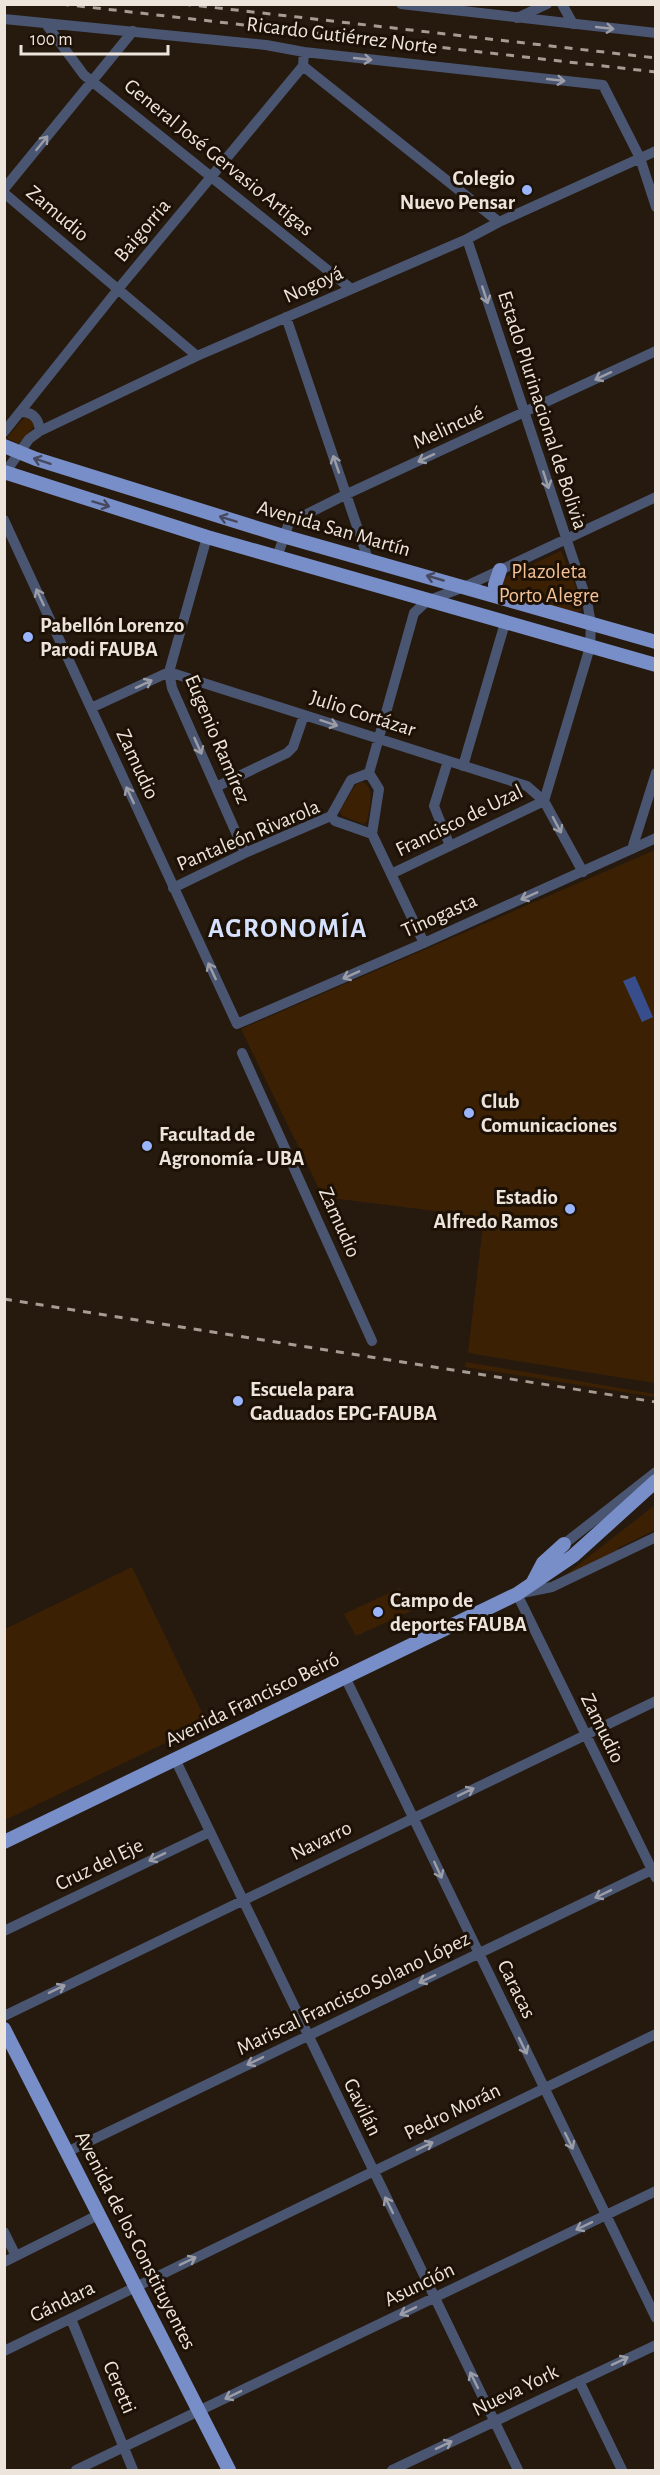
<svg xmlns="http://www.w3.org/2000/svg" width="660" height="2475" viewBox="0 0 660 2475" font-family="'Alegreya Sans',sans-serif">
	<style>
		.green { fill: #3c2003 }
		.water { fill: #384d8c }
		.lines { fill: none; stroke-linecap: round; stroke-linejoin: round }
		.minor { stroke: #4a5671; stroke-width: 10 }
		.major { stroke: #788ec8; stroke-width: 14 }
		.rail { stroke: #a69c93; stroke-width: 3; stroke-dasharray: 8 8; stroke-linecap: butt }
		.oneway { stroke: #9c9da6 }
		.oneway2 { stroke: #46495d }
		.poi-dot { fill: #99b5fd; stroke: #1d1106; stroke-width: 2 }
		.labels { text-anchor: middle; stroke-width: 6; stroke-linejoin: round; paint-order: stroke }
		.street-label { font-size: 21px; fill: #ede4dc; stroke: #1d1106 }
		.poi-label { font-size: 21px; font-weight: bold; fill: #ede4dc; stroke: #1d1106; text-anchor: start }
		.park-label { font-size: 21px; fill: #f4c296; stroke: #1d1106 }
		.district-label { font-size: 27px; font-weight: bold; letter-spacing: 1.5px; fill: #d5e1fd; stroke: #1d1106 }
	</style>
	<rect width="100%" height="100%" fill="#261a0f"/>
	<path class="green" d="M 25,417 L 28,417 L 35,426 L 18,444 L 7,438 Z
		M 561,551 L 583,604 L 580,611 L 576,613 L 502,593 L 501,579 Z
		M 363,782 C 376,789 369,808 367,821 L 364,824 L 342,816 L 340,811 L 356,784 Z
		M 655,850 L 655,1383 L 468,1353 L 484,1217 L 323,1197 L 241,1029 Z
		M 466,1362 L 655,1394 L 655,1397 L 465,1367 Z
		M 655,1505 L 655,1530 L 618,1548 L 619,1552 L 564,1576 Z
		M 132,1567 L 207,1723 L 5,1820 L 5,1629 Z
		M 400,1588 L 411,1611 L 356,1636 L 344,1614 Z"/>
	<path class="water" d="M 635,976 L 653,1017 L 642,1022 L 623,981 Z"/>
	<g class="lines">
		<path class="minor" d="M 401,4 L 656,33
			M 562,4 L 573,24
			M 517,18 L 547,4
			M 4,19 L 266,45 L 304,52 L 603,85 L 640,158 L 656,207
			M 46,24 L 84,75 L 350,288
			M 303,66 L 499,222
			M 4,189 L 133,31
			M 4,193 L 197,356
			M 286,317 L 368,559
			M 22,412 C 34,412 39,420 40,431
			M 4,432 L 119,288 L 303,66 L 304,52
			M 4,474 L 29,439 L 40,431 L 197,356 L 467,239 L 499,222 L 656,151
			M 4,520 L 237,1024 L 424,943 L 656,838
			M 207,537 L 169,672 L 172,688 L 245,853
			M 277,557 L 289,523 L 347,494 L 656,351
			M 91,708 L 169,672 L 527,786 L 544,801 L 583,872
			M 448,761 L 434,806 L 450,846
			M 463,766 L 505,623
			M 369,773 L 414,613 L 427,601 L 464,587 L 656,497
			M 369,773 L 379,789 L 372,834 L 424,943
			M 216,787 L 287,753 L 293,747 L 304,715
			M 331,816 L 351,780 L 369,773
			M 331,816 L 335,821 L 372,834
			M 632,849 L 656,773
			M 391,874 L 544,801 L 590,647 L 591,624 L 587,601 L 467,239
			M 173,888 L 245,853 L 331,816
			M 242,1053 L 372,1341
			M 656,1537 L 552,1587 L 517,1594 L 656,1878
			M 564,1544 L 656,1472
			M 345,1677 L 656,2318
			M 175,1759 L 518,2470
			M 4,1931 L 210,1832
			M 4,2016 L 656,1701
			M 67,2152 L 656,1868
			M 4,2232 L 16,2256
			M 4,2262 L 98,2215
			M 71,2319 L 133,2470
			M 4,2351 L 656,2034
			M 579,2381 L 622,2470
			M 76,2470 L 656,2191
			M 392,2470 L 656,2345"/>
		<path class="major" d="M 4,446 L 36,459 L 283,536 L 656,642
			M 4,472 L 207,537 L 656,665
			M 498,597 L 495,585 L 500,570
			M 532,1584 L 543,1563 L 564,1544
			M 4,1842 L 517,1594 L 573,1556 L 656,1481
			M 4,2029 L 229,2470"/>
		<path class="rail" d="M 61,4 L 656,72
			M 183,4 L 656,58
			M 4,1299 L 656,1402"/>
	</g>
	<defs><path id="oneway-shaft" d="M-6 0H5M1.5-3L5.5 0L1.5 3" fill="none" stroke-width="1.6" stroke-linecap="round" stroke-linejoin="round" transform="scale(1.5)"/></defs>
	<g class="oneway">
		<use href="#oneway-shaft" transform="translate(605 28) rotate(6)"/>
		<use href="#oneway-shaft" transform="translate(363 59) rotate(6)"/>
		<use href="#oneway-shaft" transform="translate(556 80) rotate(6)"/>
		<use href="#oneway-shaft" transform="translate(42 143) rotate(-51)"/>
		<use href="#oneway-shaft" transform="translate(485 295) rotate(72)"/>
		<use href="#oneway-shaft" transform="translate(603 376) rotate(155)"/>
		<use href="#oneway-shaft" transform="translate(426 458) rotate(155)"/>
		<use href="#oneway-shaft" transform="translate(336 464) rotate(-109)"/>
		<use href="#oneway-shaft" transform="translate(546 480) rotate(72)"/>
		<use href="#oneway-shaft" transform="translate(40 597) rotate(-115)"/>
		<use href="#oneway-shaft" transform="translate(144 684) rotate(-25)"/>
		<use href="#oneway-shaft" transform="translate(329 723) rotate(18)"/>
		<use href="#oneway-shaft" transform="translate(198 746) rotate(66)"/>
		<use href="#oneway-shaft" transform="translate(130 795) rotate(-115)"/>
		<use href="#oneway-shaft" transform="translate(557 825) rotate(62)"/>
		<use href="#oneway-shaft" transform="translate(529 896) rotate(156)"/>
		<use href="#oneway-shaft" transform="translate(212 971) rotate(-115)"/>
		<use href="#oneway-shaft" transform="translate(351 975) rotate(156)"/>
		<use href="#oneway-shaft" transform="translate(466 1792) rotate(-26)"/>
		<use href="#oneway-shaft" transform="translate(157 1857) rotate(154)"/>
		<use href="#oneway-shaft" transform="translate(438 1870) rotate(65)"/>
		<use href="#oneway-shaft" transform="translate(603 1894) rotate(154)"/>
		<use href="#oneway-shaft" transform="translate(427 1979) rotate(155)"/>
		<use href="#oneway-shaft" transform="translate(57 1989) rotate(-26)"/>
		<use href="#oneway-shaft" transform="translate(523 2046) rotate(64)"/>
		<use href="#oneway-shaft" transform="translate(255 2061) rotate(154)"/>
		<use href="#oneway-shaft" transform="translate(569 2141) rotate(64)"/>
		<use href="#oneway-shaft" transform="translate(425 2146) rotate(-26)"/>
		<use href="#oneway-shaft" transform="translate(389 2205) rotate(-116)"/>
		<use href="#oneway-shaft" transform="translate(584 2226) rotate(154)"/>
		<use href="#oneway-shaft" transform="translate(188 2261) rotate(-26)"/>
		<use href="#oneway-shaft" transform="translate(408 2311) rotate(154)"/>
		<use href="#oneway-shaft" transform="translate(620 2361) rotate(-25)"/>
		<use href="#oneway-shaft" transform="translate(474 2380) rotate(-116)"/>
		<use href="#oneway-shaft" transform="translate(233 2395) rotate(154)"/>
		<use href="#oneway-shaft" transform="translate(444 2445) rotate(-26)"/>
	</g>
	<g class="oneway2">
		<use href="#oneway-shaft" transform="translate(42 461) rotate(-162)"/>
		<use href="#oneway-shaft" transform="translate(101 504) rotate(17)"/>
		<use href="#oneway-shaft" transform="translate(228 519) rotate(-163)"/>
		<use href="#oneway-shaft" transform="translate(435 578) rotate(-164)"/>
	</g>
	<g class="poi-dot">
		<circle cx="527" cy="190" r="6"/>
		<circle cx="28" cy="637" r="6"/>
		<circle cx="469" cy="1113" r="6"/>
		<circle cx="147" cy="1146" r="6"/>
		<circle cx="570" cy="1209" r="6"/>
		<circle cx="238" cy="1401" r="6"/>
		<circle cx="378" cy="1612" r="6"/>
	</g>
	<g class="labels">
		<g class="street-label">
			<text transform="translate(342 35) rotate(7)" y="7">Ricardo Gutiérrez Norte</text>
			<text transform="translate(219 157) rotate(39)" y="7">General José Gervasio Artigas</text>
			<text transform="translate(58 213) rotate(40)" y="7">Zamudio</text>
			<text transform="translate(142 230) rotate(-50)" y="7">Baigorria</text>
			<text transform="translate(313 284) rotate(-24)" y="7">Nogoyá</text>
			<text transform="translate(543 410) rotate(72)" y="7">Estado Plurinacional de Bolivia</text>
			<text transform="translate(448 427) rotate(-25)" y="7">Melincué</text>
			<text transform="translate(334 528) rotate(16)" y="7">Avenida San Martín</text>
			<text transform="translate(363 713) rotate(18)" y="7">Julio Cortázar</text>
			<text transform="translate(218 739) rotate(67)" y="7">Eugenio Ramírez</text>
			<text transform="translate(138 764) rotate(65)" y="7">Zamudio</text>
			<text transform="translate(459 820) rotate(-26)" y="7">Francisco de Uzal</text>
			<text transform="translate(248 835) rotate(-23)" y="7">Pantaleón Rivarola</text>
			<text transform="translate(439 915) rotate(-24)" y="7">Tinogasta</text>
			<text transform="translate(340 1222) rotate(66)" y="7">Zamudio</text>
			<text transform="translate(252 1699) rotate(-26)" y="7">Avenida Francisco Beiró</text>
			<text transform="translate(603 1728) rotate(64)" y="7">Zamudio</text>
			<text transform="translate(321 1840) rotate(-26)" y="7">Navarro</text>
			<text transform="translate(99 1864) rotate(-26)" y="7">Cruz del Eje</text>
			<text transform="translate(517 1989) rotate(64)" y="7">Caracas</text>
			<text transform="translate(353 1993) rotate(-26)" y="7">Mariscal Francisco Solano López</text>
			<text transform="translate(363 2107) rotate(64)" y="7">Gavilán</text>
			<text transform="translate(452 2111) rotate(-26)" y="7">Pedro Morán</text>
			<text transform="translate(136 2240) rotate(63)" y="7">Avenida de los Constituyentes</text>
			<text transform="translate(419 2284) rotate(-26)" y="7">Asunción</text>
			<text transform="translate(62 2301) rotate(-26)" y="7">Gándara</text>
			<text transform="translate(120 2387) rotate(67)" y="7">Ceretti</text>
			<text transform="translate(515 2390) rotate(-26)" y="7">Nueva York</text>
		</g>
		<g class="poi-label">
			<text x="515" y="185" text-anchor="end">Colegio<tspan x="515" dy="24">Nuevo Pensar</tspan></text>
			<text x="40" y="632">Pabellón Lorenzo<tspan x="40" dy="24">Parodi FAUBA</tspan></text>
			<text x="481" y="1108">Club<tspan x="481" dy="24">Comunicaciones</tspan></text>
			<text x="159" y="1141">Facultad de<tspan x="159" dy="24">Agronomía - UBA</tspan></text>
			<text x="558" y="1204" text-anchor="end">Estadio<tspan x="558" dy="24">Alfredo Ramos</tspan></text>
			<text x="250" y="1396">Escuela para<tspan x="250" dy="24">Gaduados EPG-FAUBA</tspan></text>
			<text x="390" y="1607">Campo de<tspan x="390" dy="24">deportes FAUBA</tspan></text>
		</g>
		<g class="park-label">
			<text x="549" y="578">Plazoleta<tspan x="549" dy="24">Porto Alegre</tspan></text>
		</g>
		<g class="district-label">
			<text x="288" y="937">AGRONOMÍA</text>
		</g>
	</g>
	<rect width="660" height="2475" fill="none" stroke="#ede4dc" stroke-width="12"/>
	<path d="M21 45v9h147v-9" fill="none" stroke="#ede4dc" stroke-width="3"/>
	<text x="30" y="45" font-size="18" fill="#ede4dc" stroke="#1d1106" stroke-width="4.5" paint-order="stroke">100 m</text>
</svg>
